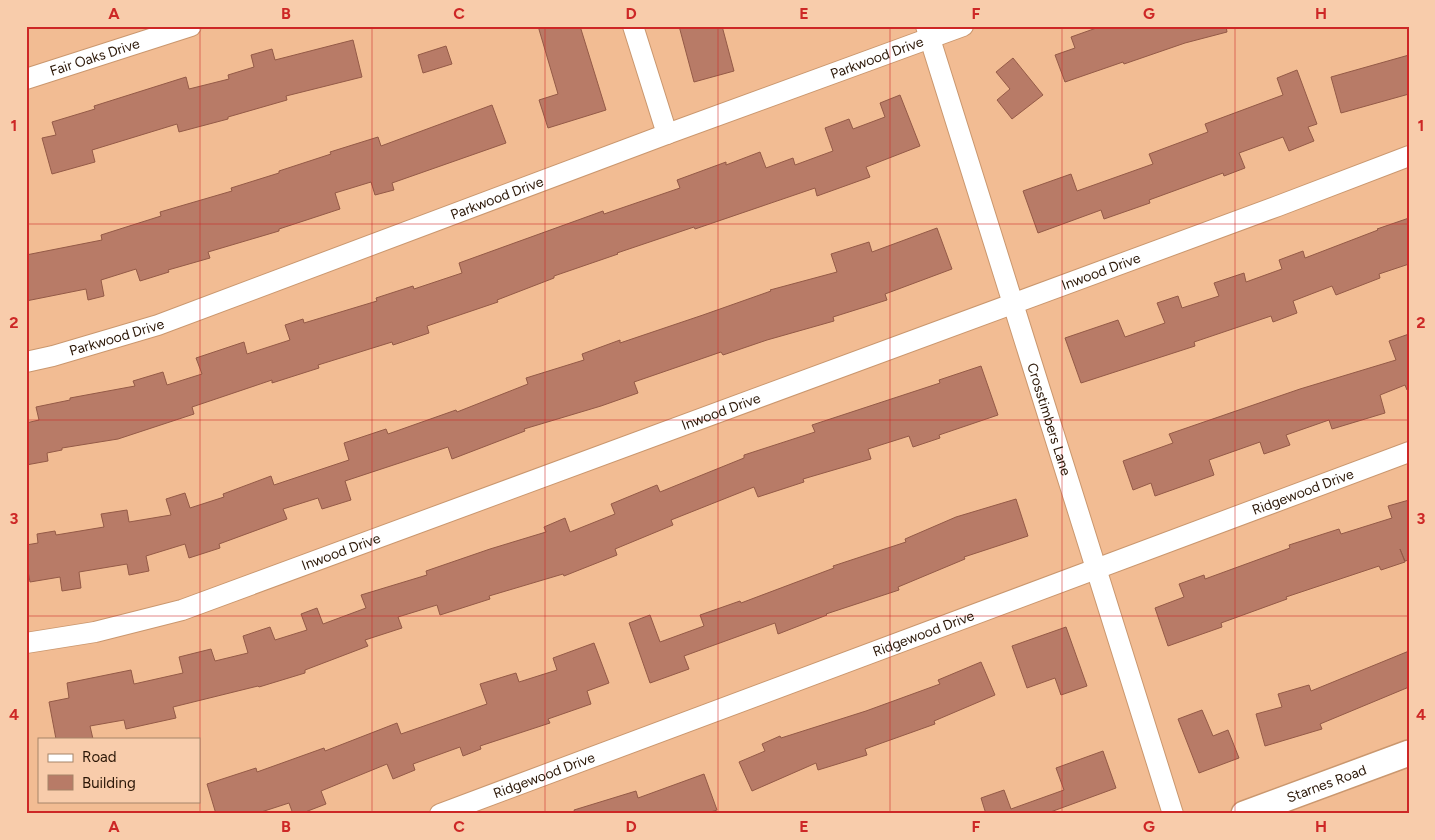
<svg xmlns="http://www.w3.org/2000/svg" width="1435" height="840" viewBox="0 0 1435 840" font-family="Figtree,sans-serif">
	<style>
		.building { fill: #b87b67; stroke: #945a47 }
		.lines { fill: none; stroke-linecap: round; stroke-linejoin: round }
		.minor-casing { stroke: #ca976e; stroke-width: 22 }
		.major-casing { stroke: #ca976e; stroke-width: 28 }
		.minor { stroke: #fff; stroke-width: 20 }
		.major { stroke: #fff; stroke-width: 25 }
		.grid { fill: none; stroke: #cd2726; stroke-width: 1; stroke-opacity: 0.55 }
		.labels { text-anchor: middle; stroke-width: 4.5; stroke-linejoin: round; paint-order: stroke }
		.street-label { font-size: 14px; fill: #2b1707; stroke: #f8ccab }
		.neatline { fill: none; stroke: #cd2726; stroke-width: 2 }
		.grid-label { font-size: 16px; text-anchor: middle; font-weight: bold; fill: #cd2726 }
	</style>
	<rect width="100%" height="100%" fill="#f2bc93"/>
	<path class="building" d="M 538,26 L 580,26 L 606,110 L 548,128 L 539,100 L 558,94 Z
		M 679,26 L 722,26 L 734,71 L 694,82 Z
		M 1102,26 L 1226,26 L 1227,32 L 1185,43 L 1124,64 L 1123,62 L 1065,82 L 1055,55 L 1075,48 L 1071,37 Z
		M 353,40 L 362,77 L 286,96 L 287,100 L 228,117 L 228,119 L 179,132 L 177,124 L 92,150 L 95,162 L 52,174 L 42,138 L 56,135 L 52,122 L 95,109 L 94,106 L 186,77 L 189,89 L 229,79 L 228,75 L 254,67 L 251,55 L 272,49 L 275,60 Z
		M 446,46 L 452,64 L 423,73 L 418,55 Z
		M 1409,55 L 1409,94 L 1341,113 L 1331,77 Z
		M 1013,58 L 1043,95 L 1012,119 L 997,100 L 1010,89 L 996,72 Z
		M 1297,70 L 1317,124 L 1308,127 L 1314,141 L 1289,151 L 1283,137 L 1239,153 L 1245,168 L 1224,176 L 1223,173 L 1149,200 L 1150,203 L 1104,219 L 1101,210 L 1038,233 L 1023,191 L 1071,174 L 1077,191 L 1153,164 L 1149,154 L 1208,132 L 1205,124 L 1283,95 L 1277,78 Z
		M 900,95 L 920,146 L 866,167 L 870,177 L 817,196 L 815,188 L 695,229 L 694,227 L 617,253 L 618,254 L 554,276 L 554,278 L 497,300 L 498,302 L 427,326 L 429,333 L 393,345 L 392,342 L 318,365 L 319,368 L 272,383 L 272,380 L 192,407 L 194,414 L 118,439 L 62,448 L 62,450 L 47,453 L 48,461 L 26,465 L 26,423 L 39,420 L 36,407 L 70,400 L 70,398 L 135,386 L 133,381 L 163,372 L 167,385 L 202,374 L 196,358 L 244,342 L 247,354 L 290,340 L 285,325 L 303,319 L 304,323 L 377,301 L 376,298 L 413,286 L 414,289 L 462,273 L 459,263 L 603,211 L 604,214 L 680,188 L 677,180 L 726,162 L 726,165 L 760,152 L 766,168 L 793,158 L 795,165 L 833,151 L 825,128 L 849,119 L 853,129 L 885,117 L 880,103 Z
		M 492,105 L 506,143 L 392,183 L 394,190 L 375,195 L 371,182 L 335,193 L 340,209 L 279,229 L 279,231 L 208,252 L 210,258 L 168,270 L 169,272 L 140,281 L 136,269 L 101,280 L 104,296 L 88,300 L 86,289 L 26,301 L 26,255 L 102,240 L 101,235 L 161,216 L 160,212 L 232,191 L 231,188 L 279,173 L 279,171 L 331,154 L 330,152 L 378,137 L 381,146 Z
		M 1409,218 L 1409,264 L 1379,274 L 1380,278 L 1336,295 L 1332,286 L 1293,301 L 1297,313 L 1273,322 L 1271,316 L 1194,342 L 1195,346 L 1081,383 L 1065,338 L 1118,320 L 1125,337 L 1165,323 L 1157,303 L 1178,296 L 1182,308 L 1219,296 L 1214,283 L 1244,273 L 1246,282 L 1282,269 L 1279,260 L 1303,251 L 1305,258 L 1378,230 L 1377,229 Z
		M 937,228 L 952,269 L 885,294 L 887,300 L 833,317 L 834,321 L 767,340 L 723,355 L 721,352 L 634,382 L 638,393 L 601,406 L 524,429 L 525,431 L 452,459 L 448,447 L 345,481 L 351,500 L 322,509 L 318,498 L 283,509 L 287,519 L 219,544 L 220,548 L 189,558 L 185,544 L 146,556 L 149,571 L 129,575 L 127,564 L 79,572 L 81,588 L 62,591 L 60,577 L 30,582 L 26,560 L 26,545 L 38,543 L 37,534 L 55,531 L 56,535 L 104,527 L 101,514 L 127,510 L 129,522 L 171,515 L 166,499 L 185,493 L 190,508 L 224,497 L 223,494 L 271,476 L 274,485 L 349,460 L 344,443 L 386,429 L 388,434 L 456,410 L 457,412 L 528,384 L 526,378 L 584,360 L 582,354 L 620,340 L 620,343 L 703,315 L 771,291 L 770,290 L 837,272 L 831,254 L 869,242 L 872,252 Z
		M 1409,334 L 1409,389 L 1407,390 L 1405,385 L 1380,395 L 1385,413 L 1332,429 L 1329,420 L 1286,435 L 1290,445 L 1264,454 L 1260,442 L 1209,460 L 1214,475 L 1155,496 L 1151,483 L 1133,490 L 1123,461 L 1173,443 L 1169,434 L 1300,389 L 1396,360 L 1389,341 Z
		M 981,366 L 998,415 L 939,435 L 940,438 L 913,447 L 909,436 L 868,449 L 871,459 L 803,479 L 804,482 L 758,497 L 754,487 L 671,520 L 673,525 L 615,549 L 617,555 L 564,576 L 563,574 L 489,596 L 490,599 L 440,615 L 437,605 L 398,617 L 402,628 L 365,640 L 368,646 L 305,670 L 305,673 L 259,687 L 258,686 L 173,707 L 176,718 L 126,729 L 124,720 L 90,726 L 93,739 L 56,739 L 49,702 L 69,698 L 67,683 L 131,670 L 134,684 L 183,673 L 179,657 L 211,649 L 215,661 L 248,653 L 243,636 L 270,627 L 275,640 L 307,630 L 301,614 L 317,608 L 323,624 L 366,608 L 361,595 L 427,575 L 426,571 L 490,549 L 546,532 L 544,527 L 565,518 L 570,532 L 615,514 L 611,504 L 657,485 L 660,492 L 744,458 L 744,455 L 815,432 L 812,425 L 940,383 L 939,380 Z
		M 1016,499 L 1028,536 L 964,557 L 965,559 L 898,587 L 899,590 L 826,614 L 827,615 L 778,634 L 775,623 L 684,656 L 689,669 L 650,683 L 629,623 L 650,615 L 660,642 L 704,626 L 700,615 L 740,601 L 741,603 L 834,568 L 833,566 L 906,542 L 905,539 L 956,517 Z
		M 1409,500 L 1409,560 L 1405,561 L 1400,549 L 1405,562 L 1381,570 L 1379,566 L 1286,597 L 1287,599 L 1221,623 L 1222,627 L 1168,646 L 1155,608 L 1184,597 L 1179,584 L 1204,575 L 1205,579 L 1290,548 L 1289,545 L 1339,529 L 1341,534 L 1392,518 L 1388,506 Z
		M 1066,627 L 1087,686 L 1061,695 L 1055,678 L 1027,688 L 1012,646 Z
		M 594,643 L 609,683 L 587,691 L 591,704 L 548,719 L 550,723 L 480,746 L 481,749 L 463,756 L 460,747 L 413,764 L 415,770 L 393,779 L 387,764 L 321,791 L 326,804 L 300,814 L 293,814 L 289,803 L 255,814 L 216,814 L 207,784 L 256,768 L 257,772 L 324,748 L 325,751 L 397,723 L 401,734 L 487,704 L 480,684 L 516,673 L 519,682 L 557,670 L 553,658 Z
		M 1409,651 L 1409,687 L 1320,724 L 1322,729 L 1265,746 L 1256,714 L 1282,707 L 1278,694 L 1309,685 L 1311,691 Z
		M 981,662 L 995,695 L 934,721 L 935,724 L 865,749 L 867,755 L 818,770 L 816,763 L 752,791 L 739,762 L 765,751 L 762,744 L 780,736 L 781,738 L 866,711 L 940,684 L 938,680 Z
		M 1202,710 L 1213,736 L 1228,730 L 1239,758 L 1199,773 L 1178,719 Z
		M 1103,751 L 1116,788 L 1045,814 L 986,814 L 981,798 L 1004,790 L 1011,809 L 1064,790 L 1056,768 Z
		M 704,774 L 717,810 L 704,814 L 575,814 L 574,810 L 636,791 L 638,798 Z"/>
	<g class="lines">
		<defs>
			<g id="minor">
				<path d="M 633,26 L 667,134"/>
				<path id="s1" d="M 926,26 L 1173,814"/>
				<path id="s2" d="M 26,79 L 191,26"/>
				<path id="s3" d="M 26,362 L 53,356 L 158,325 L 667,134 L 963,26"/>
				<path id="s4" d="M 26,643 L 95,632 L 182,610 L 1278,206 L 1409,156"/>
				<path id="s5" d="M 440,814 L 1409,452"/>
			</g>
			<g id="major">
				<path id="s6" d="M 1244,814 L 1409,753"/>
			</g>
		</defs>
		<use href="#minor" class="minor-casing"/>
		<use href="#major" class="major-casing"/>
		<use href="#minor" class="minor"/>
		<use href="#major" class="major"/>
	</g>
	<path class="grid" d="M 200,26 L 200,814M 372,26 L 372,814M 545,26 L 545,814M 718,26 L 718,814M 890,26 L 890,814M 1062,26 L 1062,814M 1235,26 L 1235,814M 26,224 L 1409,224M 26,420 L 1409,420M 26,616 L 1409,616"/>
	<g class="labels">
		<g class="street-label">
			<text dy="5" stroke="none"><textPath href="#s2" startOffset="72">Fair Oaks Drive</textPath></text>
			<text dy="5" stroke="none"><textPath href="#s3" startOffset="904">Parkwood Drive</textPath></text>
			<text dy="5" stroke="none"><textPath href="#s3" startOffset="499">Parkwood Drive</textPath></text>
			<text dy="5" stroke="none"><textPath href="#s4" startOffset="1139">Inwood Drive</textPath></text>
			<text dy="5" stroke="none"><textPath href="#s3" startOffset="94">Parkwood Drive</textPath></text>
			<text dy="5" stroke="none"><textPath href="#s4" startOffset="734">Inwood Drive</textPath></text>
			<text dy="5" stroke="none"><textPath href="#s1" startOffset="412">Crosstimbers Lane</textPath></text>
			<text dy="5" stroke="none"><textPath href="#s5" startOffset="921">Ridgewood Drive</textPath></text>
			<text dy="5" stroke="none"><textPath href="#s4" startOffset="329">Inwood Drive</textPath></text>
			<text dy="5" stroke="none"><textPath href="#s5" startOffset="516">Ridgewood Drive</textPath></text>
			<text dy="5" stroke="none"><textPath href="#s5" startOffset="111">Ridgewood Drive</textPath></text>
			<text dy="5" stroke="none"><textPath href="#s6" startOffset="88">Starnes Road</textPath></text>
		</g>
	</g>
	<rect width="1435" height="840" fill="none" stroke="#f8ccab" stroke-width="55"/>
	<rect x="38" y="738" width="162" height="65" fill="#f8ccab" stroke="#a68469"/>
	<rect x="48" y="754" width="25" height="8" fill="#ffffff" stroke="#a68469"/>
	<text x="82" y="762" font-size="15" fill="#2b1707">Road</text>
	<rect x="48" y="775" width="25" height="15" fill="#b87b67" stroke="#a68469"/>
	<text x="82" y="788" font-size="15" fill="#2b1707">Building</text>
	<rect x="28" y="28" width="1380" height="784" class="neatline"/>
	<g class="grid-label">
		<text x="114" y="19">A</text>
		<text x="286" y="19">B</text>
		<text x="459" y="19">C</text>
		<text x="631" y="19">D</text>
		<text x="804" y="19">E</text>
		<text x="976" y="19">F</text>
		<text x="1149" y="19">G</text>
		<text x="1321" y="19">H</text>
		<text x="14" y="131">1</text>
		<text x="1421" y="131">1</text>
		<text x="14" y="328">2</text>
		<text x="1421" y="328">2</text>
		<text x="14" y="524">3</text>
		<text x="1421" y="524">3</text>
		<text x="14" y="720">4</text>
		<text x="1421" y="720">4</text>
		<text x="114" y="832">A</text>
		<text x="286" y="832">B</text>
		<text x="459" y="832">C</text>
		<text x="631" y="832">D</text>
		<text x="804" y="832">E</text>
		<text x="976" y="832">F</text>
		<text x="1149" y="832">G</text>
		<text x="1321" y="832">H</text>
	</g>
</svg>
